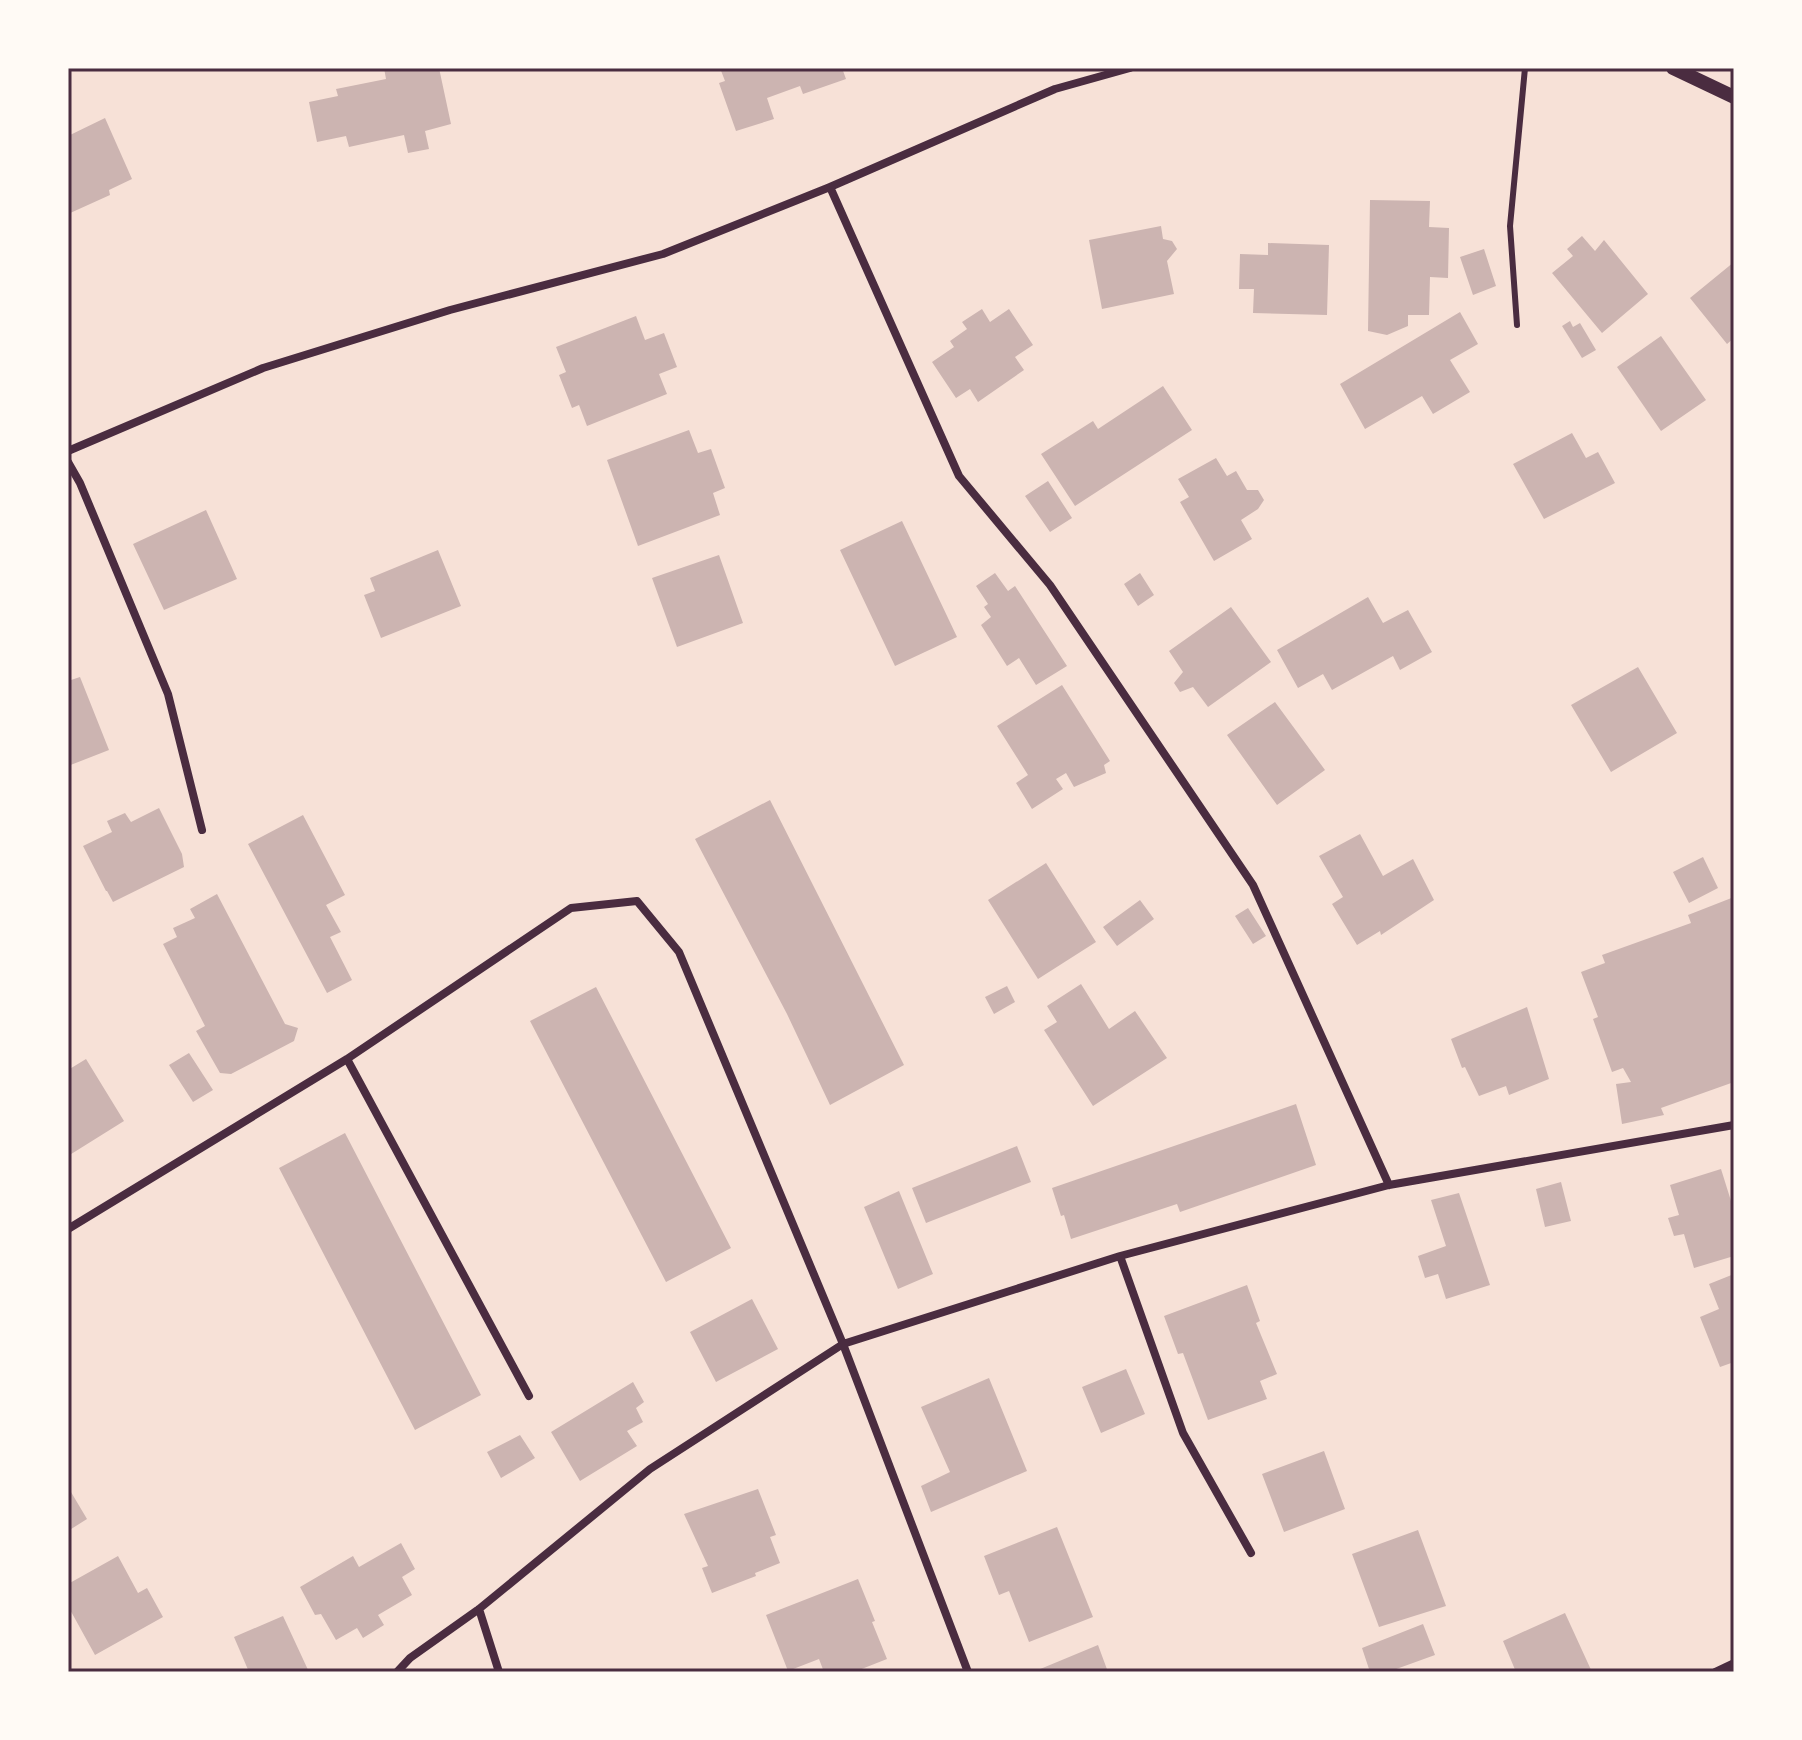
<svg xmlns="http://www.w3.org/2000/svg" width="1802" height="1740" viewBox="0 0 1802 1740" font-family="Merriweather,serif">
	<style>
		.building { fill: #ccb4b1 }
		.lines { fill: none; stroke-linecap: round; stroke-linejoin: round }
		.service { stroke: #4a2c40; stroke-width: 6 }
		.minor { stroke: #4a2c40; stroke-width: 8 }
		.tertiary { stroke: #4a2c40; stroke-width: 14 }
		.neatline { fill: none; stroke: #4a2c40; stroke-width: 3 }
	</style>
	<rect width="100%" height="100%" fill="#f7e1d7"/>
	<path class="building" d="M 384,68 L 439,68 L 451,124 L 425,131 L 429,149 L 408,153 L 404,135 L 349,147 L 346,136 L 317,142 L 309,102 L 338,96 L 336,89 L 386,79 Z
		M 720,68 L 842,68 L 846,79 L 803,94 L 800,86 L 767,98 L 774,119 L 736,131 L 719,83 L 725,81 Z
		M 105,118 L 132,179 L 109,190 L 110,195 L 68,214 L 68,136 Z
		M 1370,200 L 1430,201 L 1429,227 L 1449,228 L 1448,278 L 1430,277 L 1429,315 L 1408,315 L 1408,326 L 1387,335 L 1368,331 Z
		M 1161,226 L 1163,239 L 1172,241 L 1177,249 L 1167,261 L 1174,294 L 1102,309 L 1089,240 Z
		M 1582,236 L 1595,251 L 1604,240 L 1648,294 L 1602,333 L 1552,273 L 1573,256 L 1567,249 Z
		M 1268,243 L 1329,245 L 1327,315 L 1253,313 L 1254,289 L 1239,289 L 1240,254 L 1268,255 Z
		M 1484,249 L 1496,286 L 1473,295 L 1460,257 Z
		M 1734,262 L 1734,338 L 1727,344 L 1690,298 Z
		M 982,309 L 990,322 L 1009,309 L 1033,345 L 1015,357 L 1024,370 L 978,402 L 970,389 L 956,398 L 932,362 L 954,347 L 950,341 L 967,329 L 962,322 Z
		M 1460,312 L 1478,344 L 1450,360 L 1470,392 L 1433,414 L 1422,396 L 1365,429 L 1340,384 Z
		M 636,316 L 645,340 L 664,333 L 677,367 L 659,374 L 667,394 L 587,426 L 579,405 L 572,408 L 559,375 L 566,372 L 556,347 Z
		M 1570,321 L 1573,327 L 1580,323 L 1596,350 L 1582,358 L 1562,326 Z
		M 1661,336 L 1706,400 L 1661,431 L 1617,367 Z
		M 1163,386 L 1192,430 L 1075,506 L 1041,454 L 1093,421 L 1098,429 Z
		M 689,430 L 698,453 L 711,449 L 725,488 L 713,493 L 720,515 L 638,546 L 607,460 Z
		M 1572,433 L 1586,458 L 1598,452 L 1615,483 L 1544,519 L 1513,464 Z
		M 1216,458 L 1227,476 L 1236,471 L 1247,490 L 1258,490 L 1264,500 L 1258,509 L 1241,520 L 1252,539 L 1214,561 L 1180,502 L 1189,497 L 1178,479 Z
		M 1048,481 L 1072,518 L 1050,532 L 1025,496 Z
		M 206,510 L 237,579 L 164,610 L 133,544 Z
		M 902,521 L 957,637 L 895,666 L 840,550 Z
		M 438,550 L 461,606 L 381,638 L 364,595 L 375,591 L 370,578 Z
		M 719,555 L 743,623 L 677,647 L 652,578 Z
		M 995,573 L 1008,591 L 1015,586 L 1067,666 L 1036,685 L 1019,658 L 1007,666 L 981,625 L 991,617 L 984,607 L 988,604 L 976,586 Z
		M 1140,573 L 1154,595 L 1138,606 L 1124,584 Z
		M 1368,597 L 1383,623 L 1408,610 L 1432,652 L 1400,670 L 1393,656 L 1332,690 L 1323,674 L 1298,688 L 1277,650 Z
		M 1231,607 L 1271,662 L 1208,707 L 1193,687 L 1180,692 L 1174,683 L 1183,672 L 1169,651 Z
		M 1638,667 L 1677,733 L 1611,772 L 1571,705 Z
		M 80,677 L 109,750 L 68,766 L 68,681 Z
		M 1062,685 L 1110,761 L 1104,765 L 1106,773 L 1074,787 L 1066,773 L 1056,779 L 1063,789 L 1032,809 L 1016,783 L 1028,775 L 997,726 Z
		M 1275,702 L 1325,770 L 1277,805 L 1227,735 Z
		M 770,800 L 904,1065 L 830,1105 L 787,1014 L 695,839 Z
		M 159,808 L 182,854 L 184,867 L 113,902 L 107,891 L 106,891 L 83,846 L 112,832 L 107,821 L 125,813 L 131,822 Z
		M 303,815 L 345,895 L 326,905 L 341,932 L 330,937 L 352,980 L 327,993 L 248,844 Z
		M 1360,834 L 1383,876 L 1413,859 L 1434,900 L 1381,935 L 1380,931 L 1357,945 L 1332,904 L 1343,897 L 1319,856 Z
		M 1703,857 L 1718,888 L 1689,903 L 1673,872 Z
		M 1046,863 L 1096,942 L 1038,979 L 988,900 Z
		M 217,894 L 285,1024 L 298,1028 L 294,1041 L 231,1074 L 220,1073 L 196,1031 L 205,1026 L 163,944 L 177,937 L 173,928 L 195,918 L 190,909 Z
		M 1734,897 L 1734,1082 L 1661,1108 L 1664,1115 L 1622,1124 L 1616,1084 L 1631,1082 L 1623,1068 L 1612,1072 L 1593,1019 L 1598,1017 L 1581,972 L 1605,963 L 1602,955 L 1691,923 L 1688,915 Z
		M 1140,900 L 1154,919 L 1117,946 L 1103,927 Z
		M 1248,908 L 1266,936 L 1253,944 L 1235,916 Z
		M 1081,984 L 1109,1029 L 1135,1011 L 1167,1058 L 1093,1106 L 1044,1030 L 1057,1022 L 1047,1006 Z
		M 1007,986 L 1015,1002 L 994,1014 L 985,997 Z
		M 596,987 L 731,1248 L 666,1282 L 530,1021 Z
		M 1527,1007 L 1549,1079 L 1509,1095 L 1506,1086 L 1479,1096 L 1465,1067 L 1462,1068 L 1451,1039 Z
		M 189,1053 L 213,1090 L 193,1102 L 169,1065 Z
		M 86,1059 L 124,1121 L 68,1156 L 68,1070 Z
		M 1296,1104 L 1316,1165 L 1180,1212 L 1177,1204 L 1071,1239 L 1064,1215 L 1061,1216 L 1052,1188 Z
		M 345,1133 L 481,1395 L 415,1430 L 279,1168 Z
		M 1017,1146 L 1031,1182 L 926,1223 L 912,1188 Z
		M 1721,1169 L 1731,1201 L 1734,1200 L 1734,1256 L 1694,1268 L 1684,1234 L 1674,1236 L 1668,1218 L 1679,1215 L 1670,1185 Z
		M 1561,1182 L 1571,1221 L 1545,1227 L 1536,1189 Z
		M 899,1191 L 933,1274 L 898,1289 L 864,1207 Z
		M 1459,1193 L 1490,1285 L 1446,1299 L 1438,1274 L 1425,1278 L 1418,1256 L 1446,1246 L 1431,1200 Z
		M 1734,1274 L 1734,1362 L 1720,1367 L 1700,1317 L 1719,1309 L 1709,1284 Z
		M 1247,1285 L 1260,1321 L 1256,1323 L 1277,1374 L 1260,1381 L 1267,1399 L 1208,1420 L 1183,1353 L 1178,1354 L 1164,1316 Z
		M 752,1299 L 778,1349 L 716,1382 L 690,1332 Z
		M 1126,1369 L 1145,1414 L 1101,1433 L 1082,1387 Z
		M 989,1378 L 1027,1471 L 931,1512 L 921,1486 L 950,1472 L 921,1407 Z
		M 633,1382 L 644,1402 L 636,1408 L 643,1422 L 627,1431 L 637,1446 L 580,1481 L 551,1432 Z
		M 520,1435 L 535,1458 L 501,1478 L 487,1452 Z
		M 1324,1451 L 1345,1509 L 1284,1532 L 1262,1474 Z
		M 68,1487 L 87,1519 L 68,1531 Z
		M 758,1489 L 776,1535 L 770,1537 L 780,1563 L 755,1573 L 756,1576 L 712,1593 L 702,1568 L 708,1566 L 684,1514 Z
		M 1057,1527 L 1093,1617 L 1029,1642 L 1009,1591 L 999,1595 L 984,1556 Z
		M 1418,1530 L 1446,1606 L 1379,1627 L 1352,1554 Z
		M 401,1543 L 415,1569 L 402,1577 L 412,1595 L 378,1615 L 384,1625 L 363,1638 L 357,1628 L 336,1640 L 321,1614 L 315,1615 L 300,1587 L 353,1556 L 359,1567 Z
		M 118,1556 L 138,1593 L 147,1588 L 163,1617 L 95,1655 L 68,1606 L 68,1584 Z
		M 858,1579 L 875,1621 L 872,1622 L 887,1659 L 854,1672 L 824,1672 L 819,1659 L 788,1671 L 766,1615 Z
		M 1565,1613 L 1592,1672 L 1516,1672 L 1503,1641 Z
		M 283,1616 L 309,1672 L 249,1672 L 234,1637 Z
		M 1423,1624 L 1435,1655 L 1388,1672 L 1370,1672 L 1362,1648 Z
		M 1098,1645 L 1108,1672 L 1033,1672 Z"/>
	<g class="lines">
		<path class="service" d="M 1517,325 L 1510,226 L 1525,68"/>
		<path class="minor" d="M 830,187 L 959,476 L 1050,585 L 1253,885 L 1389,1185
			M 68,451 L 263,368 L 450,310 L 663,254 L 830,187 L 1055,89 L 1130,68
			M 68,462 L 80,483 L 168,694 L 202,830
			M 347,1059 L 529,1396
			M 68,1229 L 347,1059 L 571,908 L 637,901 L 679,952 L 843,1344 L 968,1672
			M 1120,1256 L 1183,1433 L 1251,1553
			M 479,1609 L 499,1672
			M 397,1672 L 410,1658 L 479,1609 L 650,1469 L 843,1344 L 1120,1256 L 1389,1185 L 1734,1125
			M 1715,1672 L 1734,1663"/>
		<path class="tertiary" d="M 1673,68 L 1734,97"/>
	</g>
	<rect width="1802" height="1740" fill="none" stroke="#fffaf5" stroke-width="140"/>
	<rect x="70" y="70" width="1662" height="1600" class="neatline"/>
</svg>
